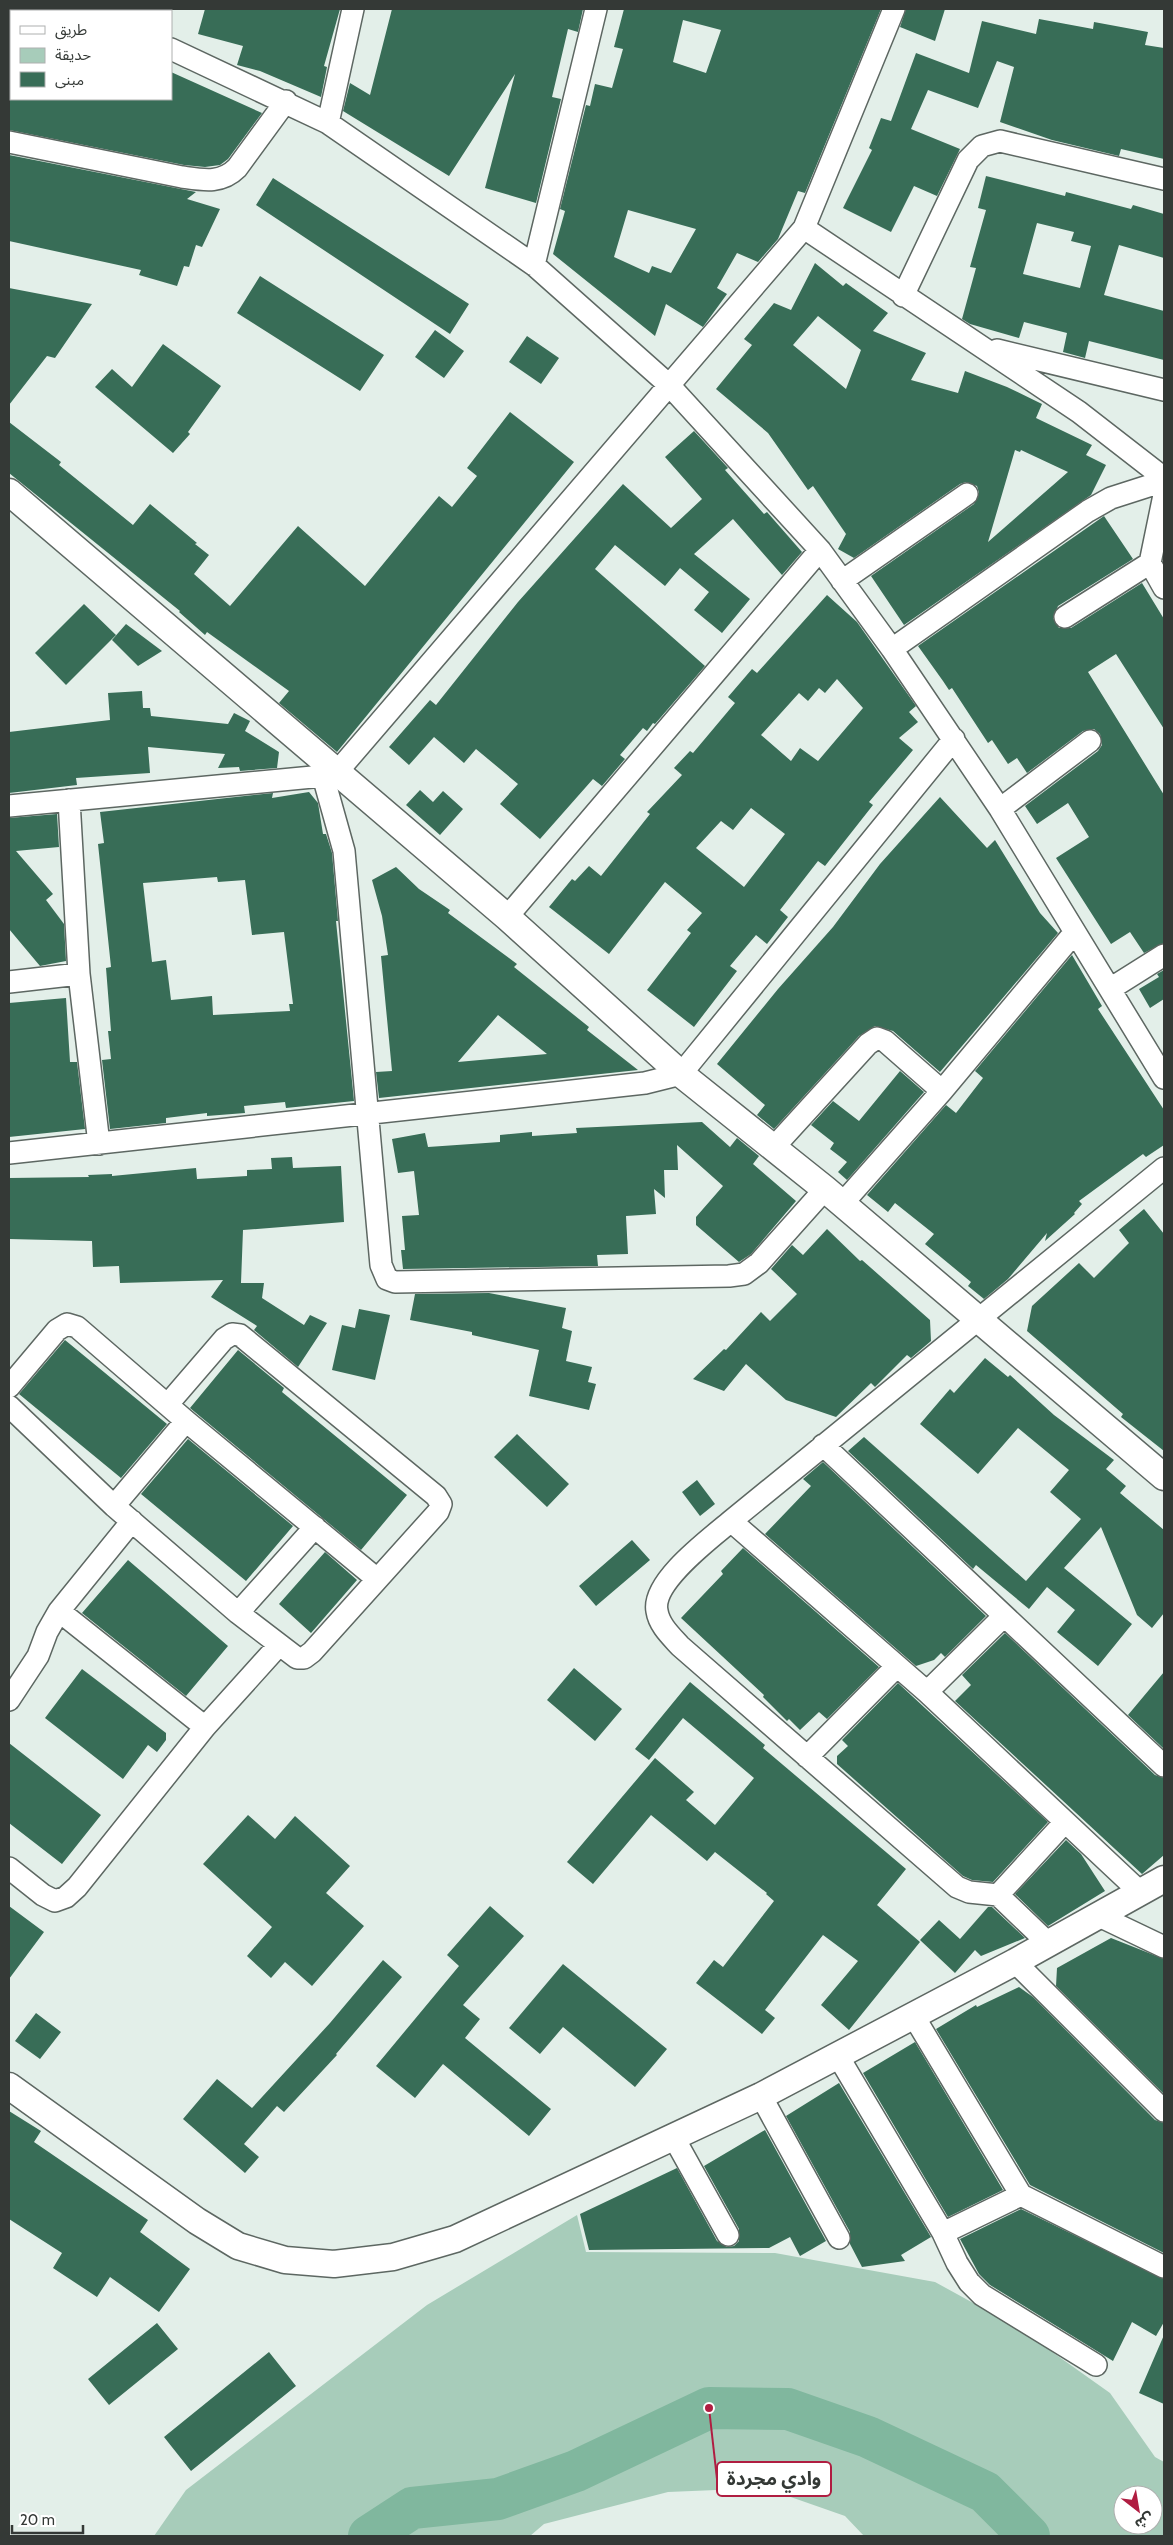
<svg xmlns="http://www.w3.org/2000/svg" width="1173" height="2545" viewBox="0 0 1173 2545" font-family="Cabin,'Noto Sans Arabic',sans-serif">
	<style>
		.green { fill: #a7ccba; fill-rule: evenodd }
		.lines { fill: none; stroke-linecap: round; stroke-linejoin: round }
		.river { stroke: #80b79e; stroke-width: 42 }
		.building { fill: #386d57; fill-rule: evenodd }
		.minor-casing { stroke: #5d6762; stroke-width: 24 }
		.tertiary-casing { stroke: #5d6762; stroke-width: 29 }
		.minor { stroke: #fff; stroke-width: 21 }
		.tertiary { stroke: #fff; stroke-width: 26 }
		.leader { fill: none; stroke: #b01d41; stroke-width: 2 }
		.callout-dot { fill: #b01d41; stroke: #fff; stroke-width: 2 }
		.callout { fill: #fff; stroke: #b01d41; stroke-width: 2 }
		.callout-label { font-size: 19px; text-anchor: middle; font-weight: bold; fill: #343936 }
	</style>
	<rect width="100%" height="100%" fill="#e3efe9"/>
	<path class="green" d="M 577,2215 L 586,2252 L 775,2253 L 935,2282 L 1017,2327 L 1110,2393 L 1155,2457 L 1164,2462 L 1164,2536 L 864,2536 L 845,2516 L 765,2488 L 668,2492 L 544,2524 L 530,2536 L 154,2536 L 186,2490 L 427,2305 ZM 1123,2495 L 1153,2495 L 1153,2525 L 1123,2525 Z"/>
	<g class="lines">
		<path class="river" d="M 369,2536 L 412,2508 L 498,2499 L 576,2471 L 709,2408 L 788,2409 L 868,2437 L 985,2492 L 1029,2536"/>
	</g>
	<path class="building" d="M 205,9 L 340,9 L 324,66 L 327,67 L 321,97 L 260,71 L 237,65 L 243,46 L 198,34 Z
		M 392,9 L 583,9 L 578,32 L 568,29 L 552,97 L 561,99 L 536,203 L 485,188 L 515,74 L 449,176 L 343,111 L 350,83 L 370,95 Z
		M 624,9 L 881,9 L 805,193 L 798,191 L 778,239 L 758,262 L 737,253 L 717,288 L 727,294 L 703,327 L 666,304 L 655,336 L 553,254 L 565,211 L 560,209 L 586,105 L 590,106 L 595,84 L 612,88 L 623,49 L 614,47 ZM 683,20 L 721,30 L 706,73 L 673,62 ZM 628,210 L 696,229 L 671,273 L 652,266 L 649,273 L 614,257 Z
		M 906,9 L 945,9 L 935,41 L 900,27 Z
		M 1039,19 L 1093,29 L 1094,22 L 1148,32 L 1145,45 L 1164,48 L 1164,159 L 1121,149 L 1119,156 L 1052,140 L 1000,122 L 1014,67 L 997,61 L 978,108 L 928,90 L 911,129 L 960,149 L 937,196 L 914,186 L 891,232 L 843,208 L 872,150 L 869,148 L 881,118 L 891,121 L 916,53 L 969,73 L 982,21 L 1036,34 Z
		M 171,72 L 262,113 L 228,159 L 220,165 L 205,167 L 184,165 L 9,130 L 9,99 L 171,99 Z
		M 9,155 L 196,192 L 187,199 L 220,209 L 202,247 L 196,245 L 189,267 L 184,266 L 177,286 L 139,275 L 141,270 L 9,241 Z
		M 986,176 L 1065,196 L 1066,192 L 1131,209 L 1133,205 L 1164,214 L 1164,258 L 1119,245 L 1104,295 L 1164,311 L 1164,360 L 1089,341 L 1085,358 L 1063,352 L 1067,333 L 1024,322 L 1019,338 L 970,324 L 962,319 L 976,268 L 970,267 L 986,210 L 978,208 ZM 1037,223 L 1074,232 L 1071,241 L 1091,246 L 1080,288 L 1023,274 Z
		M 273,178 L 469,304 L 450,334 L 256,205 Z
		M 815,263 L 843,286 L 846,283 L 888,313 L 873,331 L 926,353 L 911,380 L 958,393 L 965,371 L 1007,387 L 1042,404 L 1036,418 L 1092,445 L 1086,455 L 1106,465 L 1091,495 L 904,625 L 871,576 L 974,504 L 979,493 L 977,486 L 966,482 L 960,484 L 854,558 L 838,549 L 846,534 L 813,486 L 808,490 L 768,433 L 716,389 L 752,345 L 744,339 L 774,303 L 791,310 ZM 818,316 L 861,350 L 846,389 L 793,345 ZM 1015,450 L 1020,452 L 1021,450 L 1068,472 L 988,542 Z
		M 260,276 L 384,355 L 360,391 L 237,313 Z
		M 9,288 L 92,304 L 55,358 L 47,356 L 9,405 Z
		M 435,330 L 464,351 L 444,378 L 415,357 Z
		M 527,336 L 559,358 L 541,384 L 509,362 Z
		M 163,344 L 221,386 L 188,432 L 190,434 L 173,453 L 95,387 L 112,369 L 132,387 Z
		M 510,412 L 574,462 L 337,752 L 279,703 L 289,691 L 207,632 L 205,635 L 179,612 L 180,611 L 9,473 L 9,422 L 61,462 L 59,465 L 133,525 L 150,504 L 197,543 L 195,544 L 209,555 L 194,574 L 230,606 L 298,526 L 365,586 L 439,496 L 452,507 L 477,476 L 467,468 Z
		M 694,431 L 728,468 L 725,470 L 764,514 L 767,512 L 802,552 L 782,575 L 733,519 L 694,554 L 750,599 L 722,633 L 694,610 L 709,592 L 680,568 L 665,586 L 615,545 L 595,569 L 705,666 L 655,724 L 653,723 L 647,731 L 643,728 L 620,755 L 625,759 L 602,786 L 593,779 L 540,839 L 500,804 L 518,784 L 476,749 L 464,763 L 434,737 L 409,765 L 389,747 L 430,700 L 436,705 L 518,602 L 623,484 L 671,528 L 702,499 L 665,457 Z
		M 1104,516 L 1133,559 L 1058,606 L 1053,618 L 1059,628 L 1071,628 L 1142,583 L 1164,619 L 1164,729 L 1116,654 L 1088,672 L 1164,795 L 1164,943 L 1144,953 L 1130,932 L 1111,944 L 1056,858 L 1089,837 L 1068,803 L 1037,824 L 1025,806 L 1098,751 L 1102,745 L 1100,734 L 1094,729 L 1083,731 L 1027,773 L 1017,758 L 1008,764 L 992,740 L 988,743 L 952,688 L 949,690 L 943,681 L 918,646 Z
		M 827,595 L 857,622 L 916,706 L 909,712 L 918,722 L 899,738 L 913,750 L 869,802 L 873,805 L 825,866 L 818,861 L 780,910 L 788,917 L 767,944 L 756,935 L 730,966 L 737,971 L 694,1027 L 647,990 L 691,933 L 687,930 L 702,913 L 665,882 L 609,954 L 549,907 L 572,879 L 575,881 L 589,866 L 601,876 L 650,814 L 647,812 L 682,775 L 674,768 L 690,751 L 693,753 L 735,703 L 728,697 L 752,669 L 757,673 ZM 837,679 L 863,708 L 818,761 L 800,748 L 791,761 L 761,735 L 799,693 L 808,701 L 819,688 L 825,693 ZM 751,808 L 785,834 L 744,887 L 696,848 L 721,821 L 733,830 Z
		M 84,604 L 116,635 L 66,685 L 35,653 Z
		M 126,624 L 162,651 L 138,666 L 112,640 Z
		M 142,691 L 143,708 L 150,708 L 151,716 L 228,724 L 234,713 L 250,721 L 245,731 L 279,752 L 277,768 L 240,771 L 239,767 L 218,768 L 225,754 L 148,747 L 150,773 L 76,778 L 77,785 L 9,793 L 9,732 L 110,720 L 108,693 Z
		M 420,790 L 433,802 L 443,791 L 463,809 L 440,835 L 406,805 Z
		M 309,792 L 318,803 L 323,834 L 326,834 L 332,853 L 338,921 L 336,921 L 354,1101 L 286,1108 L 285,1102 L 244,1106 L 245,1113 L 207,1116 L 207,1113 L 166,1118 L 166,1123 L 110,1129 L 102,1060 L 111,1059 L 108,1031 L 111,1031 L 106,968 L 111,967 L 98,844 L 104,843 L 100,812 L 273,793 L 272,798 ZM 217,877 L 218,882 L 245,880 L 252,935 L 284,932 L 293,1004 L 289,1004 L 290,1011 L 213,1015 L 212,996 L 171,1000 L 166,960 L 152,962 L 143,883 Z
		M 940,797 L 987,848 L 995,840 L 1040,913 L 1058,933 L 940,1072 L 893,1031 L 875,1026 L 859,1036 L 774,1129 L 757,1115 L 765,1105 L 717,1064 L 778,989 L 833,927 L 880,864 Z
		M 57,814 L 59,847 L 16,851 L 53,894 L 46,900 L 64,924 L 66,961 L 40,966 L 9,929 L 9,818 Z
		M 396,867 L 419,889 L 450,910 L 448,913 L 517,964 L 514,967 L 589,1027 L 587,1030 L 638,1070 L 379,1098 L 376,1072 L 392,1071 L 381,956 L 388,955 L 382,916 L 372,880 ZM 498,1015 L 547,1054 L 458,1062 Z
		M 1072,955 L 1102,1006 L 1098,1009 L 1164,1110 L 1164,1145 L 1146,1157 L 1143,1154 L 1079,1201 L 1082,1204 L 1074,1213 L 1075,1214 L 1045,1241 L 1047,1233 L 1008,1279 L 984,1299 L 968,1286 L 971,1282 L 925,1244 L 934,1234 L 895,1203 L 888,1212 L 867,1195 L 946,1105 L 956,1113 L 983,1078 L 975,1071 Z
		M 1164,970 L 1164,999 L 1150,1008 L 1139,989 L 1159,977 L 1157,974 Z
		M 66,998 L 70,1062 L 77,1062 L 85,1129 L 9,1137 L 9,1003 Z
		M 900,1071 L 924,1092 L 847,1180 L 838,1172 L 847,1162 L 830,1149 L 834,1143 L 811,1125 L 833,1101 L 859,1121 Z
		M 702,1122 L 730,1147 L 737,1138 L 759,1156 L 753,1164 L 796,1201 L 751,1254 L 739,1262 L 696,1225 L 696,1217 L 723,1186 L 677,1145 L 678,1170 L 664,1170 L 665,1198 L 654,1189 L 656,1214 L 626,1216 L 628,1254 L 597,1255 L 598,1266 L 403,1269 L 401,1250 L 405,1250 L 402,1216 L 419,1215 L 414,1171 L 398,1173 L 392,1139 L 425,1133 L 428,1147 L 500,1142 L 500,1135 L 532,1132 L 532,1136 L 577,1133 L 576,1128 Z
		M 292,1157 L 293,1168 L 341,1166 L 344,1222 L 243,1230 L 241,1283 L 264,1283 L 262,1298 L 304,1325 L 310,1315 L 327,1323 L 298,1367 L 254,1330 L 257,1326 L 211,1297 L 223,1280 L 120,1283 L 119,1266 L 93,1267 L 92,1241 L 9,1239 L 9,1178 L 89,1177 L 88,1175 L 112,1174 L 112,1176 L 196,1168 L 197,1179 L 247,1176 L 247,1170 L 272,1169 L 271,1158 Z
		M 1144,1209 L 1164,1234 L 1164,1451 L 1121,1417 L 1123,1414 L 1027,1331 L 1032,1306 L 1079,1263 L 1094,1278 L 1129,1243 L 1119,1230 Z
		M 827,1229 L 860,1261 L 862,1260 L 930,1320 L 931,1341 L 911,1358 L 907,1355 L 875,1387 L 871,1383 L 836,1417 L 786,1400 L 746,1364 L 724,1391 L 693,1379 L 724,1349 L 726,1350 L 761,1312 L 770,1321 L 797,1294 L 771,1269 L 792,1245 L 803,1255 Z
		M 489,1293 L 566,1308 L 562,1328 L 572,1331 L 566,1361 L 592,1367 L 588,1382 L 596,1384 L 589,1410 L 529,1396 L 539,1350 L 472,1335 L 472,1332 L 410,1320 L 415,1294 Z
		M 359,1309 L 390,1315 L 375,1380 L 332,1370 L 342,1325 L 355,1328 Z
		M 65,1340 L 167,1424 L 121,1478 L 19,1394 Z
		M 238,1350 L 284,1388 L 282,1392 L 407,1495 L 361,1550 L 190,1408 Z
		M 985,1358 L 1008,1377 L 1010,1375 L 1054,1415 L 1114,1460 L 1106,1469 L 1126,1486 L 1120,1493 L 1164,1530 L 1164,1613 L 1152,1628 L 1137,1615 L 1101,1527 L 1064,1568 L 1132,1624 L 1098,1666 L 1057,1632 L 1075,1610 L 1047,1587 L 1029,1609 L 976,1565 L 973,1569 L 848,1451 L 864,1437 L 1026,1581 L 1081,1519 L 1050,1492 L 1069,1470 L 1018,1428 L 978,1474 L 920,1424 L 950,1389 L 954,1393 Z
		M 517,1434 L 569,1484 L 547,1507 L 494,1457 Z
		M 188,1439 L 293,1526 L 246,1581 L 141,1494 Z
		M 823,1462 L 986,1616 L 945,1657 L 941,1653 L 934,1660 L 916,1666 L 765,1534 L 811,1486 L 803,1479 Z
		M 697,1480 L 715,1504 L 700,1516 L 682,1492 Z
		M 632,1540 L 650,1560 L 596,1606 L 579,1586 Z
		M 743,1548 L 879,1667 L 827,1719 L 819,1712 L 800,1730 L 789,1719 L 787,1721 L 763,1697 L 764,1695 L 681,1618 L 723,1574 L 721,1571 Z
		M 325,1552 L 357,1580 L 311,1633 L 279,1604 Z
		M 128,1560 L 228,1646 L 186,1696 L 82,1613 Z
		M 1005,1633 L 1155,1775 L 1164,1778 L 1164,1855 L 1142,1874 L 955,1701 L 971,1685 L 962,1675 Z
		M 574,1668 L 622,1709 L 595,1741 L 547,1700 Z
		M 82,1669 L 166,1733 L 166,1740 L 157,1752 L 148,1745 L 123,1779 L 45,1718 Z
		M 1164,1672 L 1164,1749 L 1128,1715 Z
		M 690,1682 L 765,1745 L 763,1748 L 906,1869 L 877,1905 L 920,1942 L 849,2030 L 821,2005 L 858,1961 L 823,1935 L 765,2010 L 775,2018 L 762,2034 L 696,1983 L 714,1960 L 723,1967 L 774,1901 L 766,1894 L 767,1893 L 715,1852 L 707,1861 L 651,1815 L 593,1884 L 567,1862 L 655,1758 L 694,1792 L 686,1800 L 715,1825 L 754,1778 L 683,1718 L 649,1760 L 635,1749 Z
		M 898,1683 L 1048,1822 L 993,1882 L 972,1880 L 963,1876 L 837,1764 L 837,1756 L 848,1746 L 842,1740 Z
		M 9,1743 L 101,1815 L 62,1864 L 9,1823 Z
		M 248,1815 L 275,1839 L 295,1816 L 350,1866 L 326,1893 L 364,1926 L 312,1986 L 285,1962 L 271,1978 L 247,1956 L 272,1927 L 203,1864 Z
		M 1066,1840 L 1081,1854 L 1105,1891 L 1048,1926 L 1015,1894 Z
		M 9,1906 L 44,1932 L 9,1979 Z
		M 490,1906 L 524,1936 L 463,2005 L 480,2019 L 465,2038 L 551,2109 L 529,2136 L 443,2064 L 415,2098 L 376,2066 L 459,1966 L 447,1955 Z
		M 988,1907 L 992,1907 L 1025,1938 L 981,1956 L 975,1950 L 955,1973 L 920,1940 L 939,1920 L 960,1939 Z
		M 1111,1938 L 1164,1959 L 1164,2094 L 1056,1986 L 1057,1968 Z
		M 383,1960 L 402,1977 L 336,2054 L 337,2055 L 284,2112 L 277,2106 L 244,2144 L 259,2157 L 245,2173 L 183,2119 L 217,2079 L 252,2108 L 330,2023 Z
		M 563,1964 L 667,2049 L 635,2087 L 563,2027 L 540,2054 L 509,2028 Z
		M 1019,1987 L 1033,1997 L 1155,2120 L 1164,2123 L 1164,2253 L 1030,2185 L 936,2029 L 976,2005 L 977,2007 Z
		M 36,2013 L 61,2032 L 40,2059 L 15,2041 Z
		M 915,2042 L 1003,2190 L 948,2217 L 863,2073 Z
		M 839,2083 L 931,2237 L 901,2255 L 905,2261 L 862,2267 L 850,2244 L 850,2232 L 786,2116 Z
		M 9,2111 L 41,2131 L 34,2142 L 148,2220 L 140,2232 L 190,2269 L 159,2312 L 110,2277 L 97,2297 L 53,2268 L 62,2253 L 9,2219 Z
		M 765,2130 L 826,2241 L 800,2256 L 790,2237 L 769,2248 L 589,2250 L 580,2214 L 677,2168 L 717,2241 L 727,2247 L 734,2246 L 739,2241 L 739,2229 L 704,2166 Z
		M 1021,2209 L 1164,2279 L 1164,2322 L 1156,2336 L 1132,2322 L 1113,2361 L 990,2285 L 979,2274 L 960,2239 Z
		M 157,2323 L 178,2349 L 109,2405 L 88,2379 Z
		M 1164,2335 L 1164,2404 L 1139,2393 Z
		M 269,2352 L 296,2386 L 191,2471 L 164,2437 Z"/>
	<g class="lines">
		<defs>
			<path id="minor" d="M 82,9 L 88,11
				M 171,49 L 328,123 L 534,265 L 669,385 L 820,550 L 892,649 L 1000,809 L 1164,1078
				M 328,123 L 353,9
				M 9,142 L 182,177 C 203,180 221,184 237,168 L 286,101
				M 804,228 L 1079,412 L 1164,478
				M 534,265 L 596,9
				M 903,296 L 968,160 L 982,146 L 1000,141 L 1164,179
				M 997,350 L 1164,390
				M 1164,495 L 1150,563 L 1164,588
				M 842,581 L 967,494
				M 1065,617 L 1150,563
				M 892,649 L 1088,511 L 1111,498 L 1164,481
				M 323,776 L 344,851 L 381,1265 L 387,1279 L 395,1282 L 729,1276 L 744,1274 L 759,1263 L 825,1189
				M 69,800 L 79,974 L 99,1144
				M 9,806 L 323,776 L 337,772 L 804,228 L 894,9
				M 1000,809 L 1090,741
				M 507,917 L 820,550
				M 9,982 L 79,974
				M 1110,989 L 1164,955
				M 774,1147 L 868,1044 L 877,1038 L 885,1041 L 942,1091
				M 9,1153 L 645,1083 L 681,1074 L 954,739
				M 842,1204 L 942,1091 L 1075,932
				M 9,1387 L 57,1330 L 67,1324 L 77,1327 L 186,1421 L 377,1579
				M 9,1406 L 114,1506 L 238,1613 L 297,1658 L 304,1658 L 312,1652 L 438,1512 L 441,1504 L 436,1496 L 240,1335 L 232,1334 L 224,1339 L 168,1404
				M 823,1445 L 1164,1766
				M 114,1506 L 186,1421
				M 731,1521 L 927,1692 L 1140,1892
				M 59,1611 L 205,1727
				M 238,1613 L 315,1527
				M 927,1692 L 1004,1616
				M 9,1700 L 38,1656 L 47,1632 L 59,1611 L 132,1521
				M 807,1757 L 896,1667
				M 9,1868 L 43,1895 L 55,1901 L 66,1897 L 77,1887 L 205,1727 L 279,1645
				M 998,1895 L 1065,1822
				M 1097,1915 L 1164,1947
				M 1047,1942 L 998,1895 L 969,1892 L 957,1887 L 680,1646 C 671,1636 659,1625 657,1611 C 651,1582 711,1538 731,1521 L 1164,1168
				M 1015,1962 L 1164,2111
				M 913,2015 L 1021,2195
				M 838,2056 L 943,2233 L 957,2263 L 969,2282 L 982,2295 L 1096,2365
				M 761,2096 L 839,2238
				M 674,2138 L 728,2235
				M 943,2233 L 1021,2195 L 1164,2267"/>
			<path id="tertiary" d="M 9,492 L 507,917 L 681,1074 L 825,1189 L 1164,1477
				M 9,2086 L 197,2221 L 238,2246 L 285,2260 L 334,2264 L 393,2257 L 455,2239 L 761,2096 L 1015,1962 L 1164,1879"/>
		</defs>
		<use href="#minor" class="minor-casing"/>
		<use href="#tertiary" class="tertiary-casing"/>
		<use href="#minor" class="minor"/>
		<use href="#tertiary" class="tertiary"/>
	</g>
	<path class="leader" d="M709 2408L717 2479"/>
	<circle class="callout-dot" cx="709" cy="2408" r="5"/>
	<rect class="callout" x="717" y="2462" width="114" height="34" rx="5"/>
	<g class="callout-label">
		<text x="774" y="2485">وادي مجردة</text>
	</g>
	<rect width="1173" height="2545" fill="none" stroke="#343936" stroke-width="20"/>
	<rect x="10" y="10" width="162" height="90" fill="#ffffff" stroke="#aeb0af"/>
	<rect x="20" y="26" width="25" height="8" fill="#ffffff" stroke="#aeb0af"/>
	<text x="55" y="35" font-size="15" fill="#343936">طريق</text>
	<rect x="20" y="48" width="25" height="15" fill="#a7ccba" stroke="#aeb0af"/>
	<text x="55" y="60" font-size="15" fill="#343936">حديقة</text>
	<rect x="20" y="72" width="25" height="15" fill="#386d57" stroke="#aeb0af"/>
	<text x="55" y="85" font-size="15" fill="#343936">مبنى</text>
	<g transform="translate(1138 2510) rotate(149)"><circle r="24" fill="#ffffff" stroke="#aeb0af"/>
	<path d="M0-4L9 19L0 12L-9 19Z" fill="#b01d41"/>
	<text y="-8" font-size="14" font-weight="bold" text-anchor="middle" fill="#343936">ش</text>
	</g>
	<path d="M12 2525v8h71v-8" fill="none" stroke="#343936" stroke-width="2.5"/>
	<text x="20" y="2525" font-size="15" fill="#343936" stroke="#ffffff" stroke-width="4" paint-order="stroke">20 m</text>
</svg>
